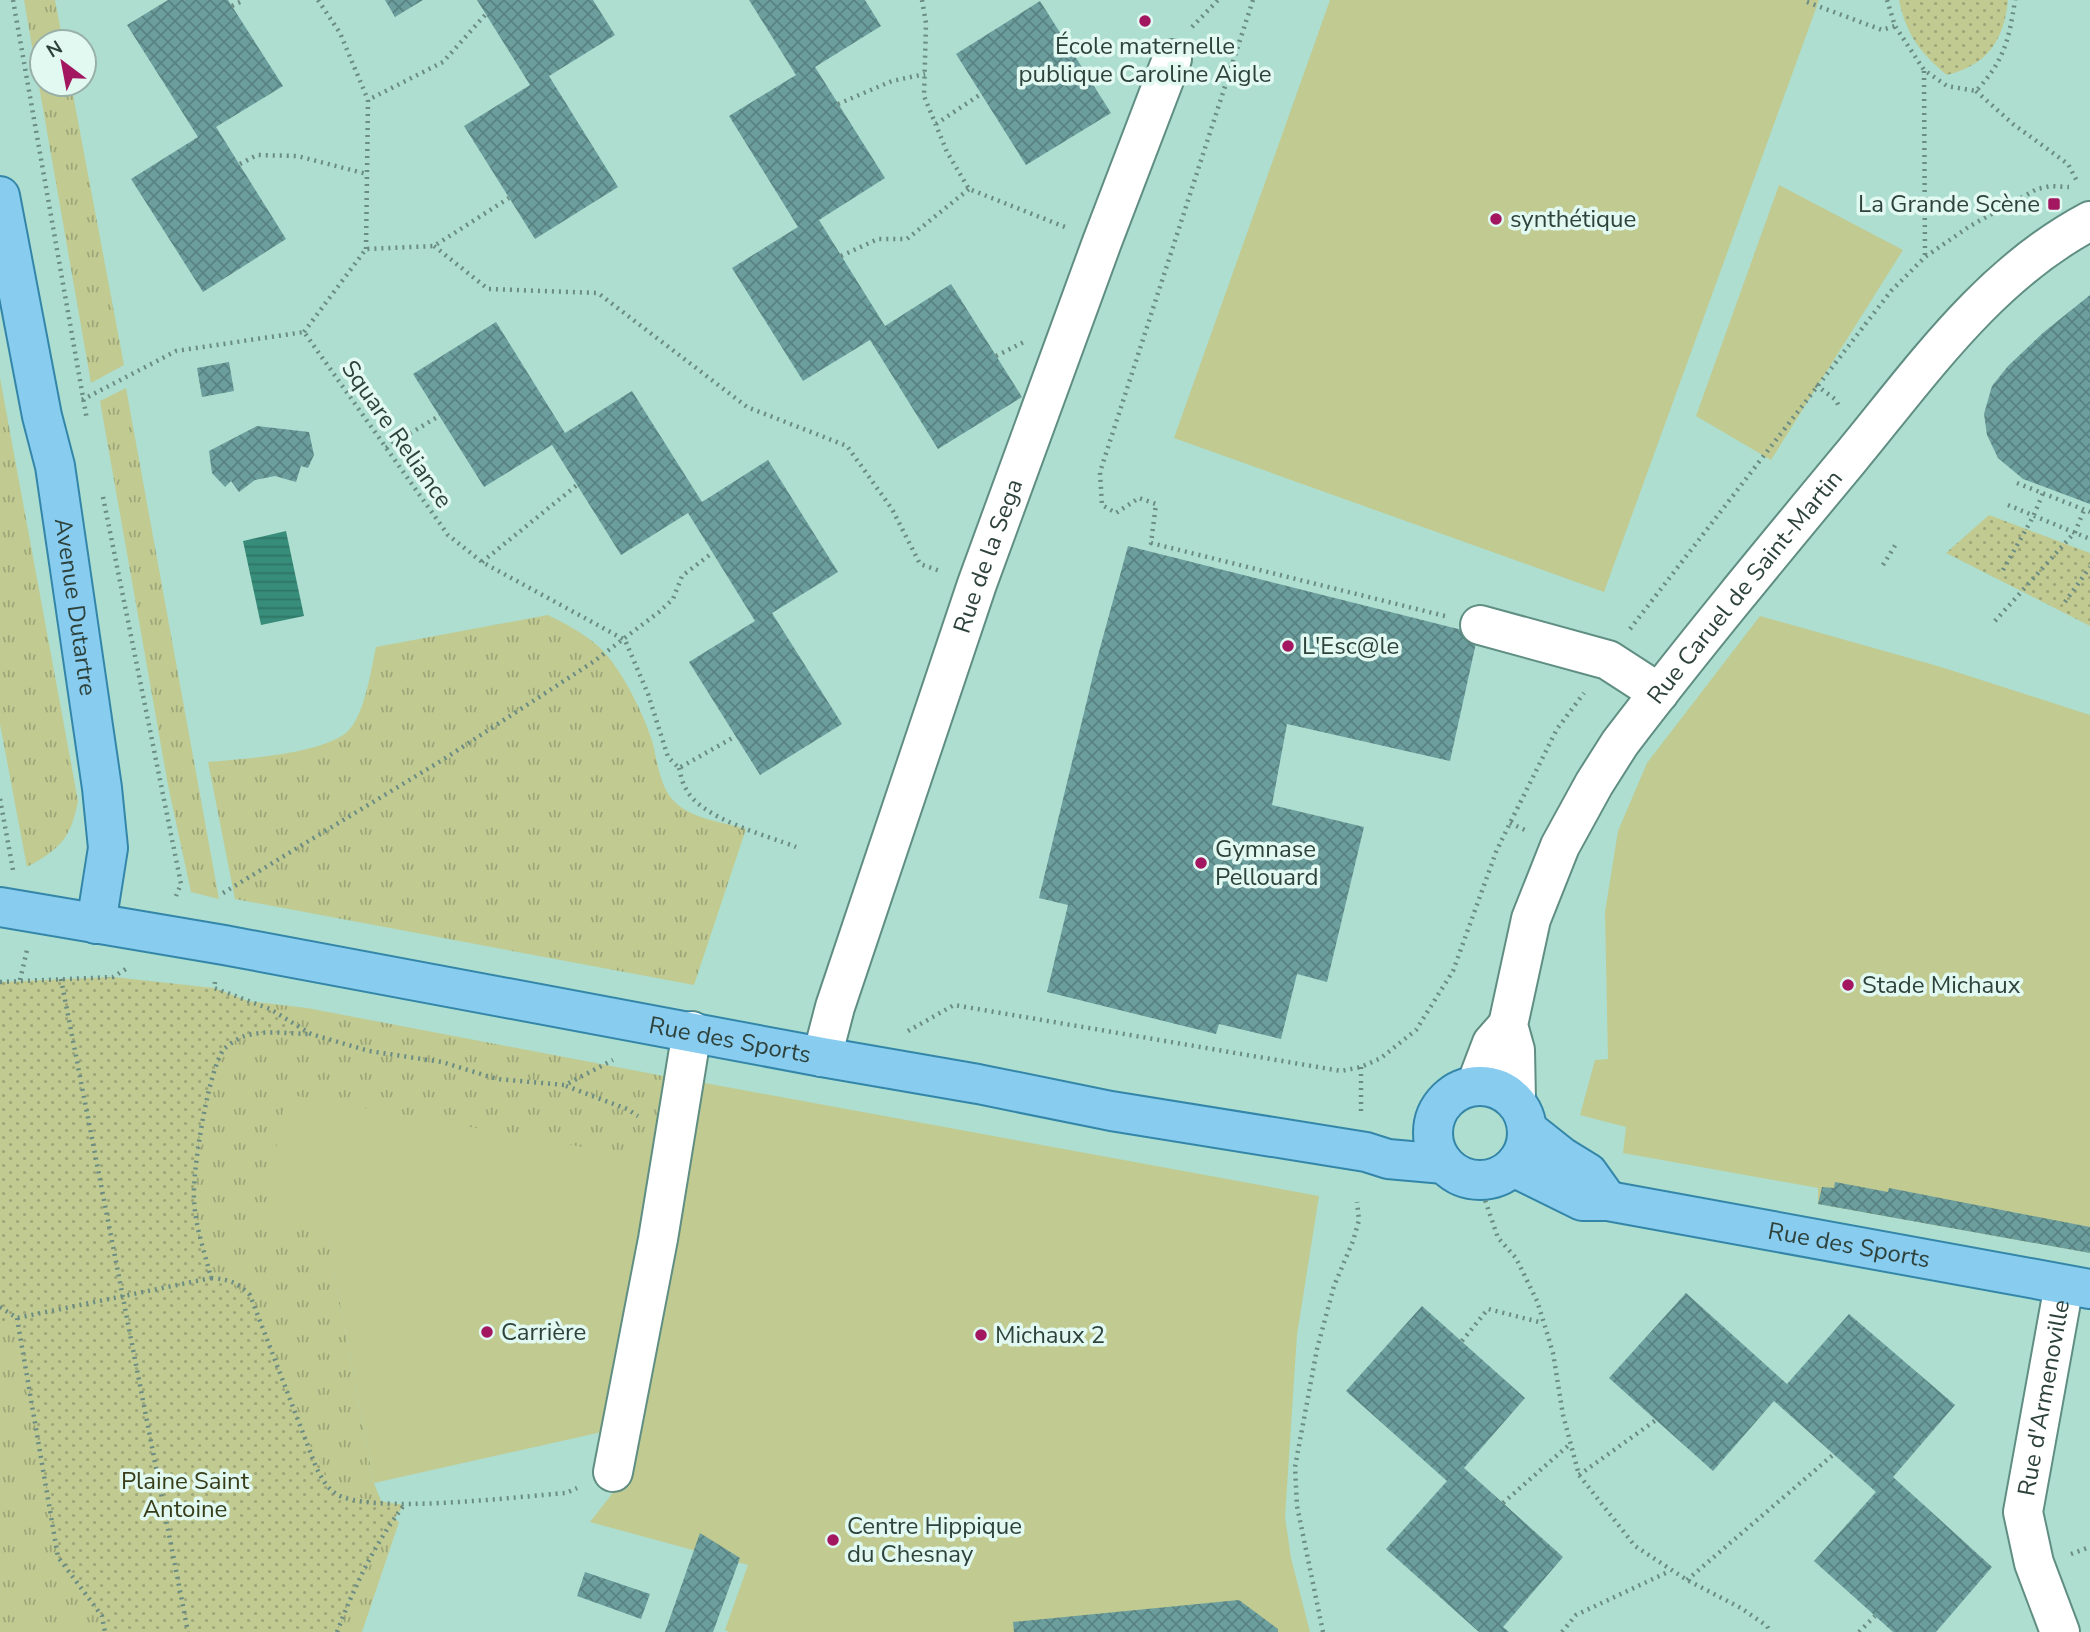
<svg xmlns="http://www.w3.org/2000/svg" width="2090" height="1632" viewBox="0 0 2090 1632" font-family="'Nunito Sans',sans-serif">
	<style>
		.grass { fill: url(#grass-tufts) }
		.park { fill: url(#park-dots) }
		.pitch { fill: #c1ca91 }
		.water { fill: url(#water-rules) }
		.building { fill: url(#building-cross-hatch) }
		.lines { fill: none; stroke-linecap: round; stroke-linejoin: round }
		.minor-casing { stroke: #608e82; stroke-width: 42 }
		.major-casing { stroke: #3486a9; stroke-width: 42 }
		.path { stroke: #6b8c83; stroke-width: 4.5; stroke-dasharray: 2 5; stroke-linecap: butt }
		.minor { stroke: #fff; stroke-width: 38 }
		.major { stroke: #88ccef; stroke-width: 38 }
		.poi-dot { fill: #a21760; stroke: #e1f9f1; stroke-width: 2.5 }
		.labels { text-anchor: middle; stroke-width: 7; stroke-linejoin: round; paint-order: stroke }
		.poi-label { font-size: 24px; fill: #2e423c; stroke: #e1f9f1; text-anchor: start }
		.street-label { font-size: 24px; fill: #2e423c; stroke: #e1f9f1 }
		.park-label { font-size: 24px; fill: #383d19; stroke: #e1f9f1 }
	</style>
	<defs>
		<pattern id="grass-tufts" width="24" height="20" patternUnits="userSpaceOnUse" patternTransform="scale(1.75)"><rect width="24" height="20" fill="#c1ca91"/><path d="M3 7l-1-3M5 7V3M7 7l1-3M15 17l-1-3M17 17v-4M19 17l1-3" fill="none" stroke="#9da678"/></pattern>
		<pattern id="park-dots" width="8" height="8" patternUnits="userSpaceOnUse" patternTransform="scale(1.75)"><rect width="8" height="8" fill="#c1ca91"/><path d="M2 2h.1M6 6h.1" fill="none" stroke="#9da678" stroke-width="1.8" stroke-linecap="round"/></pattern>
		<pattern id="water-rules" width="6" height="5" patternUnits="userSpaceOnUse" patternTransform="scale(1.75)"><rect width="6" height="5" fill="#378d7a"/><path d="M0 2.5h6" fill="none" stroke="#2f7565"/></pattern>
		<pattern id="building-cross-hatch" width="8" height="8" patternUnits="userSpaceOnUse" patternTransform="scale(1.75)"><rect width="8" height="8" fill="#6c9e9e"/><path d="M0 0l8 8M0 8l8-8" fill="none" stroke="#598282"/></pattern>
	</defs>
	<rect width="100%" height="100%" fill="#added0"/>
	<path class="grass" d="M 24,0 L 55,0 L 63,42 L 42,42 L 42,84 L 71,84 L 124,365 L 91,383 Z
		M 0,378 L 78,801 C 71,838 60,849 27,867 L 0,724 Z
		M 126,388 L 219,899 L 191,892 L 168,785 L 100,401 Z
		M 548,615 C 566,624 583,633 598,646 C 620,665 645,716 653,744 C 657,761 660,785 672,799 C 689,819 723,822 746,829 L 694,985 L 235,899 L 208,762 C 242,759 326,754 349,730 C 365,713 371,670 376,647 Z
		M 103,984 L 307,1008 L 674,1078 L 660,1161 L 327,1233 L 374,1483 L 385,1511 L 399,1522 L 362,1632 L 0,1632 L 0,991 Z"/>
	<path class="park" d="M 1899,0 L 2008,0 C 2004,41 1987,65 1947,75 C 1920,53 1906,34 1899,0 Z
		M 1989,515 L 2090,553 L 2090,626 L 1946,553 Z
		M 113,977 L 214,988 L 270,1009 L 311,1034 C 289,1034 263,1029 242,1037 C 237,1039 228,1045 224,1049 C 208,1070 192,1173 194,1200 C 195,1226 205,1253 211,1278 L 250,1295 L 294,1409 L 336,1494 L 404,1505 C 374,1545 355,1585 337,1632 L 105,1632 L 101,1615 L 58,1557 L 17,1318 L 0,1325 L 0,982 Z"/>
	<path class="pitch" d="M 1330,0 L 1819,0 L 1604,592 L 1174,438 Z
		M 1779,185 L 1903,250 L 1771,460 L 1696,416 Z
		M 1760,616 L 1941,667 L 2090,715 L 2090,1253 L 1818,1204 L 1818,1188 L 1623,1153 L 1626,1127 L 1580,1115 L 1595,1060 L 1608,1059 L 1605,912 L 1618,831 L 1647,763 Z
		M 694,1081 L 1319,1196 L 1297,1335 L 1285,1517 L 1291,1558 L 1310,1632 L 729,1632 L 725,1630 L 748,1565 L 590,1522 L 626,1476 Z
		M 286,1094 L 660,1161 L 611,1430 L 374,1483 L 327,1234 L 263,1220 Z"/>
	<path class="water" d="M 286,531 L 304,616 L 261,625 L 243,541 Z"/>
	<path class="building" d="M 168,0 L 228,0 L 283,86 L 216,127 L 286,239 L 203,292 L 131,179 L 198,137 L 127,25 Z
		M 385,0 L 423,0 L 395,17 Z
		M 477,0 L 593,0 L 615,35 L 549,76 L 618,187 L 535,239 L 464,126 L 530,85 Z
		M 749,0 L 865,0 L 881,26 L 815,67 L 885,178 L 819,220 L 885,326 L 951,284 L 1022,397 L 938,449 L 870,340 L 803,381 L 732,268 L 798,227 L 729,116 L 796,75 Z
		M 1040,1 L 1111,113 L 1026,165 L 956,54 Z
		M 2090,295 L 2090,504 L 2023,479 L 1998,458 L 1987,435 L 1984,414 L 1992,386 L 2008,366 L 2044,332 Z
		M 496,322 L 565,433 L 632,391 L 702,502 L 768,460 L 838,572 L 772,613 L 842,724 L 760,775 L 689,662 L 755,621 L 688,513 L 621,555 L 552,445 L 484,487 L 413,374 Z
		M 229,362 L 234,391 L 202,397 L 197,368 Z
		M 257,426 L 309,432 L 314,455 L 308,468 L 301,466 L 296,482 L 275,476 L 255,480 L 239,492 L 231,481 L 225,487 L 212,473 L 209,451 Z
		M 1128,546 L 1478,634 L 1450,761 L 1287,724 L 1272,805 L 1364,827 L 1327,982 L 1297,974 L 1281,1039 L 1219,1024 L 1216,1034 L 1047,992 L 1068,905 L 1039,898 L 1097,659 Z
		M 1835,1182 L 1888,1192 L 1889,1188 L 2090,1227 L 2090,1253 L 1818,1204 L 1822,1187 L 1834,1188 Z
		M 1686,1293 L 1787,1384 L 1849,1314 L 1955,1405 L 1893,1477 L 1992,1567 L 1936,1632 L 1893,1632 L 1814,1561 L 1876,1492 L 1774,1401 L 1713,1471 L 1609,1378 Z
		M 1422,1306 L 1525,1398 L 1464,1468 L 1563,1557 L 1503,1627 L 1509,1632 L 1479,1632 L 1386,1549 L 1447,1481 L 1346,1391 Z
		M 700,1533 L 740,1558 L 713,1632 L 665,1632 Z
		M 585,1572 L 650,1594 L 641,1619 L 577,1596 Z
		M 1239,1600 L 1278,1629 L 1278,1632 L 1014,1632 L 1013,1622 Z"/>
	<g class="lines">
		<defs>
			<g id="minor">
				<path d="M 1480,625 L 1608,660 L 1659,693"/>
				<path id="s1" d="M 822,1057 L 835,1007 L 977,584 L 1102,242 L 1172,59"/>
				<path d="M 1476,1085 L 1492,1043 L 1508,1025"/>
				<path id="s2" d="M 1516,1101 L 1515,1050 L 1508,1025 L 1531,919 L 1560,846 L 1594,784 L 1620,743 C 1694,646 1772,552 1850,458 C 1922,371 1988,275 2090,221"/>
				<path d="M 613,1472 L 658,1239 L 692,1031"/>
				<path id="s3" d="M 2060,1632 L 2034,1563 L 2023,1512 L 2064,1285"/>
			</g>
			<g id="major">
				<path id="s4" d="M 0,196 L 42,416 L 55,466 L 102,788 L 108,848 L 96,924"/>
				<path id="s5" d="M 0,907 L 224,945 L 822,1057 L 978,1084 L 1111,1111 L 1366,1152 L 1388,1159 L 1444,1164"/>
				<circle cx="1480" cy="1133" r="47"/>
				<path d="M 1528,1130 L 1562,1157 L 1588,1173 L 1608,1201"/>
				<path id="s6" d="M 1513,1167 L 1582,1201 L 1608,1201 L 2090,1289"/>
			</g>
		</defs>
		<use href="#minor" class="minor-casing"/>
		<use href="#major" class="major-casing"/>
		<path class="path" d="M 13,0 L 87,420
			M 318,0 L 340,33 L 368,100
			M 922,0 L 926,23 L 924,96 L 947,152 L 969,189 L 1065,227
			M 1253,0 L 1100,472 L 1102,505 L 1116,513 L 1139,498 L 1156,504 L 1151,543 L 1445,616
			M 1887,0 L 1895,26 L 1924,70 L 1947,86 L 1976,91 C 2004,61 2009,40 2015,0
			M 1807,2 L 1882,30 L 1895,26
			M 232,6 L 244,0
			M 1192,27 L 1218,0
			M 1924,71 L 1925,257
			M 1976,91 L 2013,124 L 2068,164 L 2078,183
			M 838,104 L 892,81 L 925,74
			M 936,124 L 981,94
			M 240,164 L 257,155 L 297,156 L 367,174
			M 434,246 L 488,289 L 598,293 L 747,407 L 847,446 L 892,509 L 920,564 L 940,571
			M 366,249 L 368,100 L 443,62 L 486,14
			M 841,256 L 878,239 L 907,239 L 969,189
			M 304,332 L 366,249 L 434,246 L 509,198
			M 996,356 L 1024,342
			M 1816,385 L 1836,400 L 1840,409
			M 82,400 L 176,351 L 304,332 L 448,535 L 482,562 L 625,640 L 648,694 L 668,757 L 679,768 L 736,736
			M 386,448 L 439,416
			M 2017,483 L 2090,512
			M 103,497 L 181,884 L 176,896
			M 2008,505 L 2090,539
			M 482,562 L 577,485
			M 1883,565 L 1896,544
			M 2003,570 L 2033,517 L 2043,493
			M 2065,602 L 2090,567
			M 1995,621 L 2075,532 L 2084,510
			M 1630,629 L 1891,291 L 1925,257 L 1970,226 L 2037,189 L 2051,186 L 2069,187
			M 679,768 C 681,775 682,783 686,789 C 701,819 766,835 796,847
			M 0,799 L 13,870
			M 1510,823 L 1525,830
			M 223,893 L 444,759 L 593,662 L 659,612 L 673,599 L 682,576 L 712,553
			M 61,979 L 188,1632
			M 20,980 L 27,950
			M 0,982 L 113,977 L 126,969
			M 215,982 L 214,988 L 270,1009 L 311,1034 L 369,1051 L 442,1062 L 497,1079 L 565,1085 L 613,1060
			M 908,1031 L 954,1005 L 1341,1071 L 1361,1067 L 1381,1058 L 1416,1030 L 1453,971 L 1496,852 L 1510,823 L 1557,729 L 1584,693
			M 1361,1067 L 1361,1112
			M 566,1086 L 627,1109 L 638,1116
			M 1483,1194 L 1498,1238 L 1516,1258 L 1537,1301 L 1544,1323 L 1553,1353 L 1563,1415 L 1579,1475 L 1635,1546 L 1687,1580 L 1741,1608 L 1767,1626 L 1770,1632
			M 211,1278 C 229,1279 238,1283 250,1295 L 316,1467 C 321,1477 326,1487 335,1493 C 366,1516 522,1496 566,1493 L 577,1488
			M 0,1307 L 17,1318 L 211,1278 C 205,1253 195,1226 194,1200 C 192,1173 208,1070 224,1049 C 228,1045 237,1039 242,1037 C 263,1029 289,1034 311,1034
			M 17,1318 L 58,1557 L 102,1616 L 105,1632
			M 1462,1341 L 1488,1309 L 1543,1323
			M 1579,1475 L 1656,1420
			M 1503,1503 L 1570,1444
			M 2071,1554 L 2090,1547
			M 1687,1580 L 1834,1454
			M 337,1632 C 355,1585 374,1545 404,1505
			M 1323,1632 L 1297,1506 L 1295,1467 L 1317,1349 L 1334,1286 L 1353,1241 L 1359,1220 L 1357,1202
			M 1562,1632 L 1576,1615 L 1670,1571
			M 1859,1632 L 1875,1616"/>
		<use href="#minor" class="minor"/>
		<use href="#major" class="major"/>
	</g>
	<g class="poi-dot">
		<circle cx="1145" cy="21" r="7"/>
		<rect x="2047" y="197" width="14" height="14" rx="3.5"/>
		<circle cx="1496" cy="219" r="7"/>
		<circle cx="1288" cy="646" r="7"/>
		<circle cx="1201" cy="863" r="7"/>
		<circle cx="1848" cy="985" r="7"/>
		<circle cx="487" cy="1332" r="7"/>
		<circle cx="981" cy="1335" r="7"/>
		<circle cx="833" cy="1540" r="7"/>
	</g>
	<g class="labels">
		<g class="poi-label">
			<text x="1145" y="54" text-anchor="middle">École maternelle<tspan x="1145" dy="28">publique Caroline Aigle</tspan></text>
			<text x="2040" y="212" text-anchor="end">La Grande Scène</text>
			<text x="1510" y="227">synthétique</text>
			<text x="1302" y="654">L'Esc@le</text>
			<text x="1215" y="857">Gymnase<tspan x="1215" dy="28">Pellouard</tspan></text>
			<text x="1862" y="993">Stade Michaux</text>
			<text x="501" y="1340">Carrière</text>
			<text x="995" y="1343">Michaux 2</text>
			<text x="847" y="1534">Centre Hippique<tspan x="847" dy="28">du Chesnay</tspan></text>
		</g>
		<g class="street-label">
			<text transform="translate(397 434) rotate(55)" y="8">Square Reliance</text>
			<text dy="8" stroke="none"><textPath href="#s1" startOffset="528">Rue de la Sega</textPath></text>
			<text dy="8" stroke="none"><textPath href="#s2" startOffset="583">Rue Caruel de Saint-Martin</textPath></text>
			<text dy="8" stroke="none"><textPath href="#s4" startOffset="418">Avenue Dutartre</textPath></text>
			<text dy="8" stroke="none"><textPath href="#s5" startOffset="742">Rue des Sports</textPath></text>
			<text dy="8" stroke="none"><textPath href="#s6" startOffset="348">Rue des Sports</textPath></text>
			<text dy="8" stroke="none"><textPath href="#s3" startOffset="242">Rue d'Armenoville</textPath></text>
		</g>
		<g class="park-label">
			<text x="185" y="1489">Plaine Saint<tspan x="185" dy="28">Antoine</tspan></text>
		</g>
	</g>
	<g transform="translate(63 63) rotate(328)"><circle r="33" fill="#e1f9f1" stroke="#99b0a9" stroke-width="2"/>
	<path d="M0-5L12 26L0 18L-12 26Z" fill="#a21760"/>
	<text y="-10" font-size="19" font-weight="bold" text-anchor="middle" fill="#2e423c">N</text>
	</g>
</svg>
